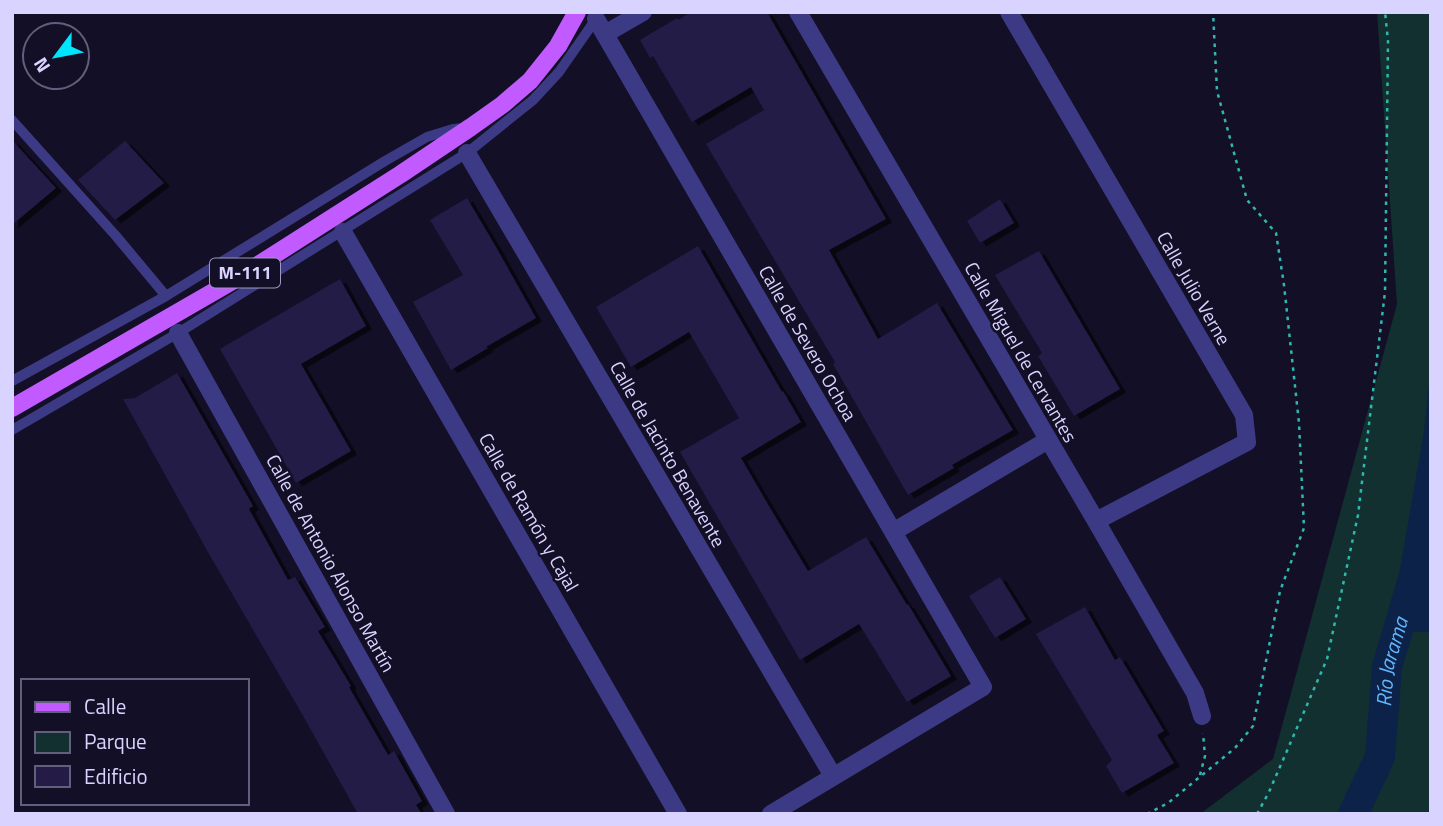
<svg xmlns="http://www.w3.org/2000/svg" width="1443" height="826" viewBox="0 0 1443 826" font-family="'Titillium Web',sans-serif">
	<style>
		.green { fill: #12302f }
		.water { fill: #0c2248 }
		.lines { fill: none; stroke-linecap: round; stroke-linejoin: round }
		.river { stroke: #0c2248; stroke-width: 30 }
		.building { fill: #241b47; filter: url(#shadow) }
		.path { stroke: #2fb8b0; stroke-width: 2.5; stroke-dasharray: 3.5 5; stroke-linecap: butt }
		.lane { stroke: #3d3a85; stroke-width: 10 }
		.street { stroke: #3d3a85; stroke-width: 18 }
		.primary { stroke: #c25bff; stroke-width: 18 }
		.labels { text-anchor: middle; stroke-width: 5; stroke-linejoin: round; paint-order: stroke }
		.shield { fill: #130f26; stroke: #9e99be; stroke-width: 2 }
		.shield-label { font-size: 18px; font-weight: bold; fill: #d9d4ff }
		.street-label { font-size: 19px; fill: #d9d4ff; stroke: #130f26 }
		.water-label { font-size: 21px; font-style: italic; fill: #62b6ff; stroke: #130f26 }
	</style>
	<defs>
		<filter id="shadow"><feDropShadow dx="6" dy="3.5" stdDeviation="0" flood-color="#0009"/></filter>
	</defs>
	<rect width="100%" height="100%" fill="#130f26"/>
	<path class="green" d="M 1377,12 L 1431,12 L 1431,814 L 1200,814 L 1273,759 L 1397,304 Z"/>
	<path class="water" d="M 1431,367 L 1431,632 L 1406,632 L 1384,626 L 1400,569 L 1424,431 Z"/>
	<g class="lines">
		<path class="river" id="s1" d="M 1353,814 L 1380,757 L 1387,667 L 1409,593"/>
	</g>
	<path class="building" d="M 691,12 L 767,12 L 886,219 L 829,250 L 878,339 L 937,303 L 1013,430 L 952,465 L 954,468 L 908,495 L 833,364 L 835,362 L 706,144 L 764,110 L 751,87 L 692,122 L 653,56 L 650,58 L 640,40 L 677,18 L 678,20 Z
		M 12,140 L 56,188 L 12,225 Z
		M 125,141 L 164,183 L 115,220 L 78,180 Z
		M 467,198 L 496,247 L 536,318 L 486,347 L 488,348 L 451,370 L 413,302 L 463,275 L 430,220 Z
		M 1000,199 L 1014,223 L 980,243 L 967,221 Z
		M 698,246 L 782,392 L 783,391 L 801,422 L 741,458 L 766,501 L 808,571 L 866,537 L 907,605 L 908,604 L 951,676 L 907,702 L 859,624 L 800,660 L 680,452 L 739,418 L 689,332 L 631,367 L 596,307 Z
		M 1039,251 L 1120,389 L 1074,416 L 1038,356 L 1042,353 L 995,275 Z
		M 340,279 L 366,326 L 301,364 L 351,451 L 296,483 L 220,349 Z
		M 177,373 L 253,506 L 249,509 L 288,580 L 295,577 L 325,627 L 318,631 L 351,686 L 349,687 L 388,755 L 394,751 L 422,801 L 416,805 L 422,814 L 358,814 L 302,714 L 209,554 L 123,399 L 135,398 Z
		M 1000,577 L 1026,619 L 995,638 L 969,596 Z
		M 1085,607 L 1115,660 L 1120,657 L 1164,731 L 1157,735 L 1174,763 L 1122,793 L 1106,766 L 1112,760 L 1036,634 Z"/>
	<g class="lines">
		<path class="path" d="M 1200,775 L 1205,756 L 1203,733
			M 1147,814 L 1168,803 L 1235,748 L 1253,726 L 1280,591 L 1304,528 L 1299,423 L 1284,285 L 1276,233 L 1247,200 L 1217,91 L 1213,12
			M 1257,814 L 1269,792 L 1327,659 L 1358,515 L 1385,292 L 1388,41 L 1385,12"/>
		<path class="lane" d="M 12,120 L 116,236 L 166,296
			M 12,381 L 166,296 L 385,161 L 427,137 L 453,129 L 464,128
			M 12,430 L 178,333 L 467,153 L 533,100 L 559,72 L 598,16"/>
		<path class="street" d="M 798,12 L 1096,521 L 1195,693 L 1202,716
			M 1009,12 L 1244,415 L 1247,442 L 1096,521
			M 596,19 L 983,687 L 771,814
			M 605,34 L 643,12
			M 467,153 L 833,776
			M 343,232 L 678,814
			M 178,333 L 446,814
			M 893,532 L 1048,440"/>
		<path class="primary" d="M 12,408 L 241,276 L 401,174 L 471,127 L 502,105 L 530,81 L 558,46 L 577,12"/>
	</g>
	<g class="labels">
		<rect class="shield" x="210" y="258.5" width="70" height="29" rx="5"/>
		<g class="shield-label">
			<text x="245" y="279">M-111</text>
		</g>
		<g class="street-label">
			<text transform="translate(1194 288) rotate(60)" y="7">Calle Julio Verne</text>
			<text transform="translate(808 343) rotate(60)" y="7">Calle de Severo Ochoa</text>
			<text transform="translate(1021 352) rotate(60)" y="7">Calle Miguel de Cervantes</text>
			<text transform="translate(668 454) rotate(60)" y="7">Calle de Jacinto Benavente</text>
			<text transform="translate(529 512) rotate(60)" y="7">Calle de Ramón y Cajal</text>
			<text transform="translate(331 563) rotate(61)" y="7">Calle de Antonio Alonso Martín</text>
		</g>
		<g class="water-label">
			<text dy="7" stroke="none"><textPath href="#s1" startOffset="159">Río Jarama</textPath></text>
		</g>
	</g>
	<rect width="1443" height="826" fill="none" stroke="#d9d4ff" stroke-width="28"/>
	<rect x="21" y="679" width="228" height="126" fill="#130f26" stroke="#625e7d" stroke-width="2"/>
	<rect x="35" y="702" width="35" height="10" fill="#c25bff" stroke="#625e7d" stroke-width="2"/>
	<text x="84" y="714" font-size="21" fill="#d9d4ff">Calle</text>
	<rect x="35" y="732" width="35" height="21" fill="#12302f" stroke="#625e7d" stroke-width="2"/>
	<text x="84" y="749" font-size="21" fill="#d9d4ff">Parque</text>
	<rect x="35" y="766" width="35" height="21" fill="#241b47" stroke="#625e7d" stroke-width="2"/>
	<text x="84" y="784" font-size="21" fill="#d9d4ff">Edificio</text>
	<g transform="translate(56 56) rotate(238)"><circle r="33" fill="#130f26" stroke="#625e7d" stroke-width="2"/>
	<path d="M0-5L12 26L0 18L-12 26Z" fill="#00e5ff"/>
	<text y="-10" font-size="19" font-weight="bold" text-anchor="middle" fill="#d9d4ff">N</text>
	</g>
</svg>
